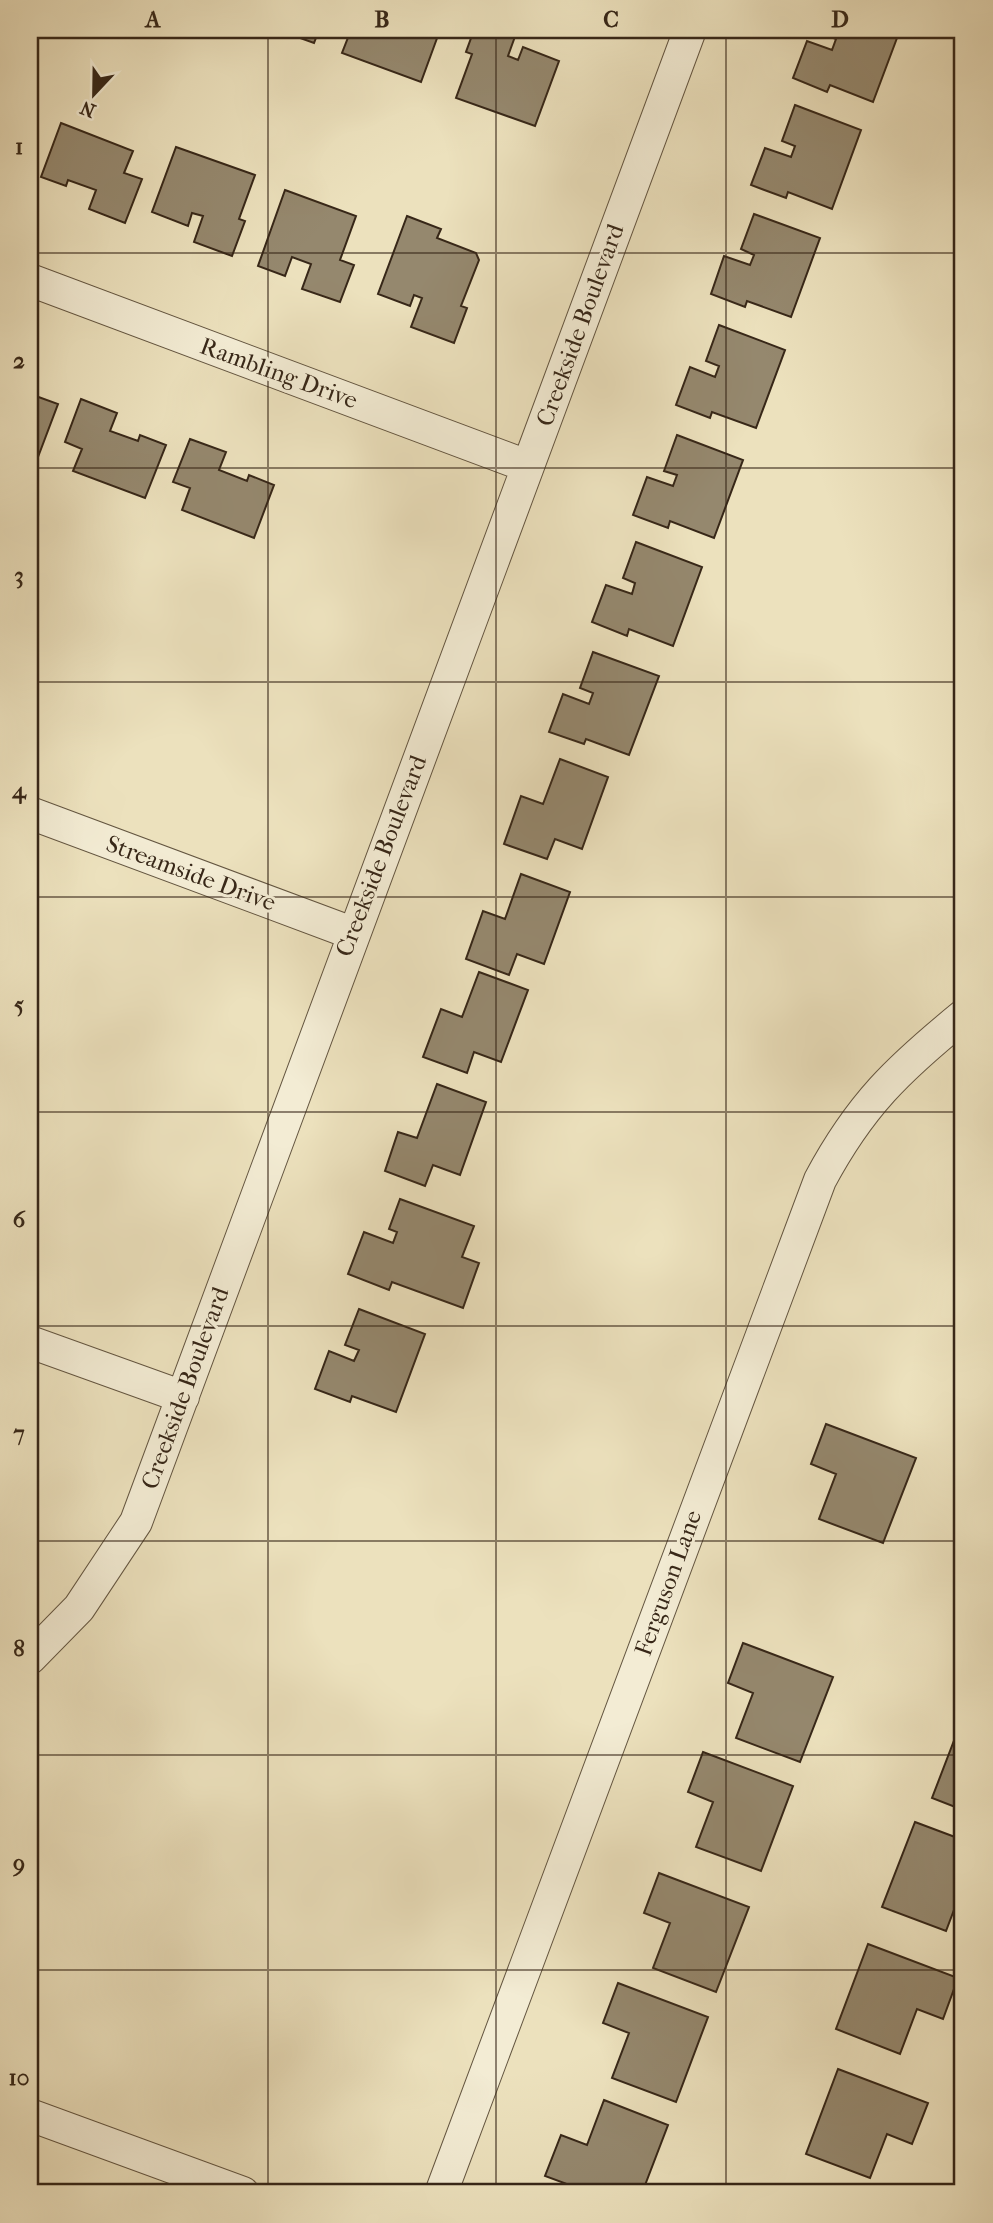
<svg xmlns="http://www.w3.org/2000/svg" width="993" height="2223" viewBox="0 0 993 2223" font-family="'IM FELL French Canon',serif">
	<style>
		.building { fill: #95886e; stroke: #372718; stroke-width: 2 }
		.lines { fill: none; stroke-linecap: round; stroke-linejoin: round }
		.street-casing { stroke: #645641; stroke-width: 34 }
		.street { stroke: #f3ecd4; stroke-width: 32 }
		.grid { fill: none; stroke: #372718; stroke-width: 2; stroke-opacity: 0.55 }
		.labels { text-anchor: middle; stroke-width: 6; stroke-linejoin: round; paint-order: stroke }
		.street-label { font-size: 24px; fill: #372718; stroke: #f3ecd4 }
		.neatline { fill: none; stroke: #372718; stroke-width: 2.5 }
		.grid-label { font-size: 23px; text-anchor: middle; font-weight: bold; fill: #372718 }
	</style>
	<rect width="100%" height="100%" fill="#ece1bd"/>
	<filter id="stains"><feTurbulence type="fractalNoise" baseFrequency=".00286" numOctaves="4"/><feColorMatrix values="0 0 0 0 .2 0 0 0 0 .09 0 0 0 0 .02 0 0 0 .5 -.17"/></filter>
	<radialGradient id="worn" r=".72"><stop offset=".6" stop-color="#630" stop-opacity="0"/><stop offset="1" stop-color="#630" stop-opacity=".3"/></radialGradient>
	<path class="building" d="M 278,30 L 319,30 L 314,43 Z
		M 351,30 L 440,30 L 421,82 L 342,53 Z
		M 474,30 L 517,31 L 508,56 L 518,60 L 523,47 L 559,61 L 535,126 L 456,98 L 472,54 L 466,52 Z
		M 825,30 L 900,30 L 873,102 L 830,85 L 827,92 L 793,78 L 807,41 L 832,50 L 836,39 L 823,34 Z
		M 795,105 L 861,130 L 832,209 L 788,192 L 786,198 L 751,185 L 765,148 L 791,157 L 795,146 L 782,141 Z
		M 61,123 L 133,151 L 124,173 L 142,179 L 125,223 L 89,209 L 96,190 L 68,180 L 66,186 L 41,177 Z
		M 176,147 L 255,175 L 239,219 L 245,221 L 232,256 L 194,242 L 203,216 L 192,213 L 188,226 L 152,212 Z
		M 285,190 L 356,216 L 340,260 L 354,265 L 340,302 L 302,289 L 311,264 L 292,257 L 285,276 L 258,266 Z
		M 754,214 L 820,238 L 791,317 L 747,301 L 745,307 L 711,294 L 724,256 L 750,265 L 754,255 L 741,249 Z
		M 407,216 L 441,229 L 437,238 L 476,253 L 479,260 L 461,306 L 467,308 L 454,343 L 411,327 L 422,298 L 414,295 L 410,306 L 378,294 Z
		M 719,325 L 785,350 L 756,428 L 712,412 L 710,418 L 676,405 L 690,367 L 715,377 L 719,366 L 706,361 Z
		M 33,395 L 58,404 L 38,457 L 30,454 L 30,400 Z
		M 81,399 L 117,413 L 110,431 L 138,441 L 140,435 L 166,445 L 145,498 L 73,471 L 82,449 L 65,442 Z
		M 677,435 L 743,460 L 714,538 L 670,521 L 668,528 L 633,515 L 647,477 L 673,486 L 677,475 L 664,471 Z
		M 190,439 L 226,452 L 219,470 L 247,481 L 249,475 L 274,485 L 254,538 L 182,510 L 190,488 L 173,482 Z
		M 636,542 L 702,567 L 673,646 L 629,629 L 627,636 L 592,622 L 606,585 L 632,594 L 635,583 L 623,578 Z
		M 593,652 L 659,676 L 629,755 L 586,739 L 584,744 L 549,732 L 563,694 L 589,704 L 593,693 L 580,688 Z
		M 560,759 L 608,777 L 582,849 L 555,839 L 547,859 L 504,844 L 521,796 L 543,804 Z
		M 521,874 L 570,892 L 544,964 L 517,954 L 509,975 L 466,959 L 483,911 L 505,919 Z
		M 479,972 L 528,990 L 501,1062 L 474,1052 L 467,1073 L 423,1057 L 441,1009 L 462,1017 Z
		M 437,1084 L 486,1102 L 460,1175 L 433,1165 L 425,1186 L 385,1171 L 398,1132 L 417,1138 Z
		M 400,1199 L 474,1226 L 462,1257 L 479,1263 L 463,1308 L 392,1282 L 389,1290 L 348,1274 L 364,1232 L 393,1243 L 397,1232 L 389,1229 Z
		M 359,1309 L 425,1334 L 396,1412 L 352,1396 L 350,1402 L 315,1389 L 329,1351 L 354,1361 L 359,1350 L 345,1345 Z
		M 826,1424 L 916,1458 L 883,1543 L 819,1519 L 836,1474 L 811,1464 Z
		M 743,1643 L 833,1677 L 800,1762 L 736,1738 L 753,1693 L 728,1683 Z
		M 963,1717 L 963,1810 L 932,1798 Z
		M 703,1752 L 793,1786 L 761,1871 L 696,1847 L 713,1802 L 688,1792 Z
		M 915,1822 L 963,1840 L 963,1886 L 946,1931 L 882,1907 Z
		M 659,1873 L 749,1907 L 716,1992 L 653,1968 L 670,1923 L 644,1913 Z
		M 868,1944 L 958,1978 L 943,2019 L 917,2009 L 900,2054 L 836,2029 Z
		M 618,1983 L 708,2017 L 676,2102 L 612,2078 L 629,2033 L 603,2023 Z
		M 838,2069 L 928,2103 L 912,2144 L 887,2134 L 870,2178 L 806,2154 Z
		M 604,2100 L 668,2125 L 642,2193 L 591,2193 L 545,2176 L 561,2135 L 587,2145 Z"/>
	<g class="lines">
		<defs>
			<path id="street" d="M 30,280 L 527,466
				M 30,813 L 352,933
				M 30,1342 L 183,1397
				M 30,1658 L 79,1608 L 136,1522 L 690,30
				M 30,2115 L 243,2193
				M 441,2193 L 820,1180 C 860,1105 898,1069 963,1016"/>
		</defs>
		<use href="#street" class="street-casing"/>
		<use href="#street" class="street"/>
	</g>
	<path class="grid" d="M 268,30 L 268,2193M 496,30 L 496,2193M 726,30 L 726,2193M 30,253 L 963,253M 30,468 L 963,468M 30,682 L 963,682M 30,897 L 963,897M 30,1112 L 963,1112M 30,1326 L 963,1326M 30,1541 L 963,1541M 30,1755 L 963,1755M 30,1970 L 963,1970"/>
	<g class="labels">
		<g class="street-label">
			<text transform="translate(580 325) rotate(-70)" y="8">Creekside Boulevard</text>
			<text transform="translate(279 373) rotate(20)" y="8">Rambling Drive</text>
			<text transform="translate(381 856) rotate(-69)" y="8">Creekside Boulevard</text>
			<text transform="translate(191 873) rotate(20)" y="8">Streamside Drive</text>
			<text transform="translate(185 1388) rotate(-70)" y="8">Creekside Boulevard</text>
			<text transform="translate(668 1583) rotate(-70)" y="8">Ferguson Lane</text>
		</g>
	</g>
	<rect width="993" height="2223" fill="none" stroke="#ece1bd" stroke-width="77"/>
	<g transform="translate(94 94) rotate(202)" stroke="#f3ecd4" stroke-width="5" paint-order="stroke">
	<path d="M0-5L12 26L0 18L-12 26Z" fill="#372718"/>
	<text y="-10" font-size="19" font-weight="bold" text-anchor="middle" fill="#372718">N</text>
	</g>
	<rect x="38" y="38" width="916" height="2146" class="neatline"/>
	<g class="grid-label">
		<text x="153" y="27">A</text>
		<text x="382" y="27">B</text>
		<text x="611" y="27">C</text>
		<text x="840" y="27">D</text>
		<text x="19" y="154">1</text>
		<text x="19" y="368">2</text>
		<text x="19" y="583">3</text>
		<text x="19" y="798">4</text>
		<text x="19" y="1012">5</text>
		<text x="19" y="1227">6</text>
		<text x="19" y="1441">7</text>
		<text x="19" y="1656">8</text>
		<text x="19" y="1871">9</text>
		<text x="19" y="2085">10</text>
	</g>
	<rect width="100%" height="100%" filter="url(#stains)"/>
	<rect width="100%" height="100%" fill="url(#worn)"/>
</svg>
